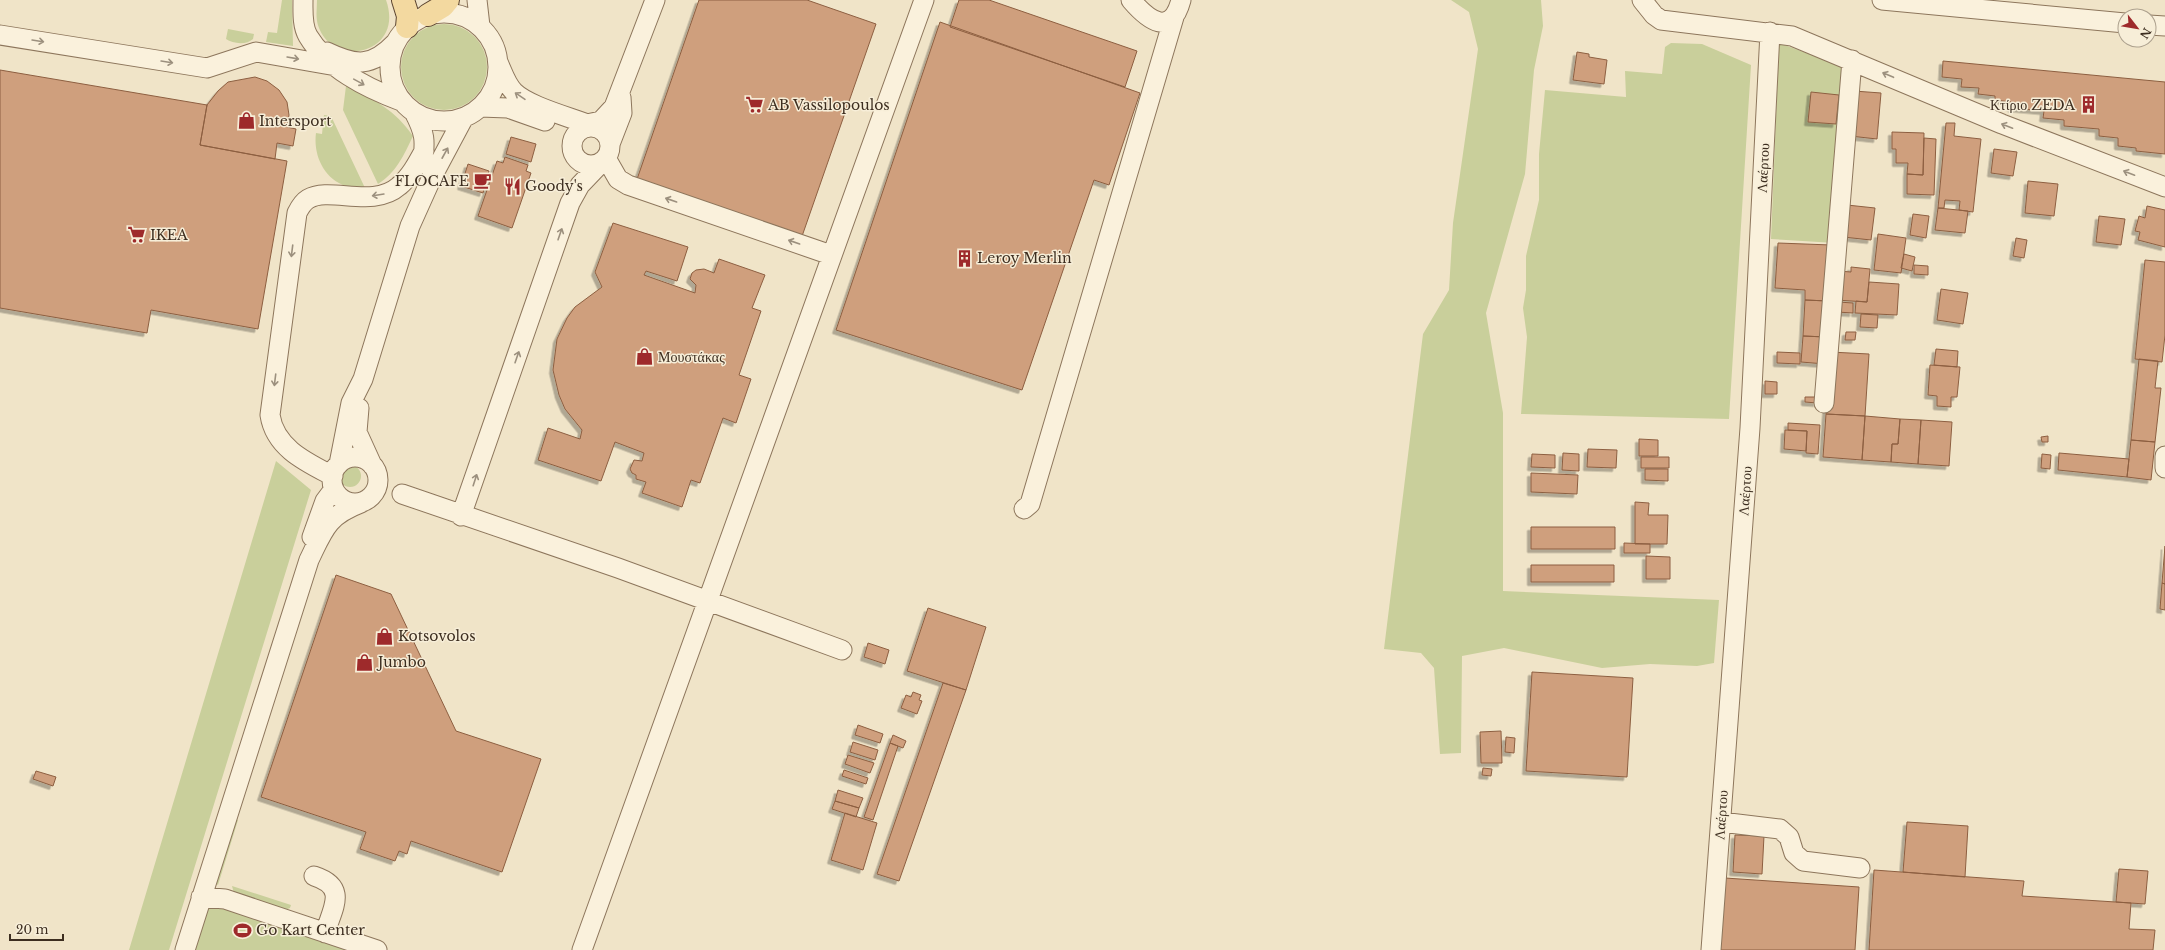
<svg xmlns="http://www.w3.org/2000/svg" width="2165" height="950" viewBox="0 0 2165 950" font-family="'Libre Baskerville',serif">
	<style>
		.green { fill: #c9cf9b }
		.building { fill: #cf9f7d; stroke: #8d5f41; filter: url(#shadow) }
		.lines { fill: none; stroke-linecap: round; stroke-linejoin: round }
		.minor-casing { stroke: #8d765c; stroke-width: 21 }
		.major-casing { stroke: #5b4430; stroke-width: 24 }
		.minor { stroke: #faf1dc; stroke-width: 19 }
		.major { stroke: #f3d9a0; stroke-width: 22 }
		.oneway { stroke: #9c907e }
		.labels { text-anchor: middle; stroke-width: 3; stroke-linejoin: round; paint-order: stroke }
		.poi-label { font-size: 14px; fill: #3d2e20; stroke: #f7eed8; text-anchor: start }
		.street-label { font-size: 14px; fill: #3d2e20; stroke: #f7eed8 }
	</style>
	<defs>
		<filter id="shadow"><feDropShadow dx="-3.5" dy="3.5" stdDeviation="0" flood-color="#0004"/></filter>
	</defs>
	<rect width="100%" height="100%" fill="#f0e4c8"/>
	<path class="green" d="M 282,0 L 292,0 L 293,46 L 266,42 L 268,32 L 277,33 Z
		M 317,0 L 386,0 C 405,53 335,69 319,28 C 315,19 317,9 317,0 Z
		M 1451,0 L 1541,0 L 1543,26 L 1534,70 L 1525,174 L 1486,313 L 1503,413 L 1503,591 L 1719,600 L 1714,663 L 1697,666 L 1650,664 L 1602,668 L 1504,648 L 1462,656 L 1461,753 L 1440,754 L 1434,668 L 1421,653 L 1384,649 L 1423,334 L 1449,290 L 1453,223 L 1478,49 L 1469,12 Z
		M401 67a43 43 0 1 1 86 0a43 43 0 1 1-86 0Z
		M 228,29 L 254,34 L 253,39 C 247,45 233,44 226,39 Z
		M 1671,43 L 1702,44 L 1751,65 L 1729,419 L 1521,414 L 1527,337 L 1523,308 L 1526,290 L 1526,256 L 1539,200 L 1539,154 L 1545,90 L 1626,97 L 1625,71 L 1662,74 L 1665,47 Z
		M 1779,43 L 1850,69 L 1835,243 L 1771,239 Z
		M 346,86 C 373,98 396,111 413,136 C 404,155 396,173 378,184 L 343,110 Z
		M 324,115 L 331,116 L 365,188 C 359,188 352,188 346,186 C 324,179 313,155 316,133 L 322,134 Z
		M 276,461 L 311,490 L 169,950 L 129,950 Z
		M339 476a11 11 0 1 1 22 0a11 11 0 1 1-22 0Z
		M 235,819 L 238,820 L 218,885 L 215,883 Z
		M 232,886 L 291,905 L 290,908 L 285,910 L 234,893 Z
		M 216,905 L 348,950 L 191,950 L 206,907 Z"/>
	<path class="building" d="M 699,0 L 807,0 L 876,24 L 800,242 L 635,185 Z
		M 959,0 L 989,0 L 1137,51 L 1125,87 L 950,27 Z
		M 940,22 L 1140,93 L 1109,185 L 1094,180 L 1022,390 L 836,330 Z
		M 1577,52 L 1589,54 L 1589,57 L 1607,60 L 1604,84 L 1573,80 Z
		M 1943,61 L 2165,82 L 2165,154 L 2136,151 L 2136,148 L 2118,146 L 2118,138 L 2099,136 L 2099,129 L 2064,126 L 2064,120 L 2043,118 L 2044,111 L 2011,108 L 2011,102 L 1995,100 L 1995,96 L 1978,94 L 1979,88 L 1961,87 L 1962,79 L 1942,77 Z
		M 0,70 L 207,105 L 200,145 L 287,161 L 258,329 L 151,310 L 147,333 L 0,308 Z
		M 255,77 L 267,81 L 279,90 L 287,102 L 289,115 L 287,127 L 296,129 L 293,146 L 277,143 L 275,159 L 200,145 L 207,105 L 218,91 L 228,82 Z
		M 1854,91 L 1881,93 L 1877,139 L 1850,136 Z
		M 1811,92 L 1839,95 L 1836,124 L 1808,122 Z
		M 1946,123 L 1955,123 L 1954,136 L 1981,139 L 1973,212 L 1959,210 L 1960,201 L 1945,200 L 1944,208 L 1938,208 Z
		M 1892,132 L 1924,133 L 1923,175 L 1907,174 L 1908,163 L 1896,163 L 1896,149 L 1892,149 Z
		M 511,137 L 536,144 L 531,162 L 506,154 Z
		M 1924,138 L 1936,139 L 1934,195 L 1907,194 L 1907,174 L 1923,175 Z
		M 1994,149 L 2017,152 L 2013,176 L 1991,173 Z
		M 505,157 L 528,165 L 526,171 L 531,173 L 512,228 L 478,216 L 497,161 L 503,163 Z
		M 468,164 L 489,171 L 483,193 L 461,186 Z
		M 2028,181 L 2058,184 L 2054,216 L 2025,213 Z
		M 1847,205 L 1875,208 L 1871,240 L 1843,237 Z
		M 2147,206 L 2165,210 L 2165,247 L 2138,240 L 2140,232 L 2135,231 L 2139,216 L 2145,218 Z
		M 1938,208 L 1968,211 L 1965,233 L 1935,230 Z
		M 1913,214 L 1929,216 L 1926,238 L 1910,235 Z
		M 2099,216 L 2125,219 L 2121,245 L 2096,242 Z
		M 613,223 L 688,247 L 677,281 L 646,271 L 644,275 L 695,293 L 696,285 L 690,279 L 692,273 L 696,270 L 704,269 L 714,273 L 719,259 L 765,275 L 752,308 L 761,311 L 739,375 L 751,379 L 736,423 L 723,418 L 700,483 L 691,480 L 682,507 L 642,493 L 646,482 L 636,479 L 636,475 L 632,473 L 630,469 L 634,460 L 642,461 L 644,453 L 615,442 L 601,481 L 538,460 L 548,428 L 580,439 L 582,430 L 565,409 L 559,395 L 553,370 L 557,339 L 567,318 L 575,307 L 602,287 L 595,272 Z
		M 1878,234 L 1906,238 L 1901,273 L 1874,270 Z
		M 2016,238 L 2027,240 L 2024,258 L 2013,256 Z
		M 1778,243 L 1831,245 L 1828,301 L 1805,300 L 1805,290 L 1775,288 Z
		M 1904,254 L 1915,257 L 1912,271 L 1901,268 Z
		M 2145,260 L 2165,262 L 2165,335 L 2162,362 L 2135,359 Z
		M 1914,265 L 1928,266 L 1928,275 L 1914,274 Z
		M 1851,267 L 1870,269 L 1867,302 L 1836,300 L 1838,271 L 1851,272 Z
		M 1869,282 L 1899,284 L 1897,315 L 1855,313 L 1856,301 L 1867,302 Z
		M 1941,289 L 1968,293 L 1963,324 L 1937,320 Z
		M 1805,300 L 1828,301 L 1826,337 L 1803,336 Z
		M 1838,302 L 1853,303 L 1853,313 L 1837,312 Z
		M 1861,314 L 1878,315 L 1877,328 L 1860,327 Z
		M 1846,332 L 1856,332 L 1855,340 L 1845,340 Z
		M 1803,336 L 1826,337 L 1825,364 L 1801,362 Z
		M 1936,349 L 1958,351 L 1957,367 L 1934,365 Z
		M 1777,352 L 1800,353 L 1800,364 L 1777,363 Z
		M 1830,352 L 1869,354 L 1865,416 L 1826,414 Z
		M 2139,359 L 2158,361 L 2155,388 L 2161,388 L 2155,442 L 2131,440 Z
		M 1930,365 L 1960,367 L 1957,397 L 1951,397 L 1951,407 L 1937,406 L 1937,396 L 1928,395 Z
		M 1765,381 L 1777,382 L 1777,394 L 1765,394 Z
		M 1805,397 L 1817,397 L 1817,403 L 1805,402 Z
		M 1826,414 L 1865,416 L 1862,460 L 1823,457 Z
		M 1865,416 L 1900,419 L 1898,444 L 1892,444 L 1891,462 L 1862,460 Z
		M 1900,419 L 1921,420 L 1918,464 L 1891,462 L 1892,444 L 1898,444 Z
		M 1921,420 L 1952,422 L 1949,466 L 1918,464 Z
		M 1788,423 L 1820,425 L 1818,454 L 1806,453 L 1807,431 L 1788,430 Z
		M 1785,430 L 1807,431 L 1806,451 L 1784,449 Z
		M 2048,436 L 2048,442 L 2042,442 L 2041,437 Z
		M 1639,439 L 1658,440 L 1658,456 L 1639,456 Z
		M 2131,440 L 2155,442 L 2151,480 L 2127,477 Z
		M 1588,449 L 1617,450 L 1616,468 L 1587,467 Z
		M 1563,453 L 1579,454 L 1579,471 L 1562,470 Z
		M 2059,453 L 2129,459 L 2127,477 L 2058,470 Z
		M 1532,454 L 1555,455 L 1555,468 L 1531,467 Z
		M 2042,454 L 2051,455 L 2050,469 L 2041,468 Z
		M 1641,457 L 1669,457 L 1669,468 L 1641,468 Z
		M 1645,469 L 1668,469 L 1668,481 L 1645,480 Z
		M 1531,473 L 1578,475 L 1577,494 L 1531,492 Z
		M 1635,502 L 1649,503 L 1648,515 L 1668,515 L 1667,544 L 1635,544 Z
		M 1531,527 L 1615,527 L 1615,549 L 1531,549 Z
		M 1624,543 L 1650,544 L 1650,553 L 1624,553 Z
		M 2165,546 L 2165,584 L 2162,583 Z
		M 1646,556 L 1670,557 L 1670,579 L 1646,579 Z
		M 1531,565 L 1614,565 L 1614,582 L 1531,582 Z
		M 336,575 L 391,594 L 456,731 L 541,759 L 502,872 L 411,841 L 407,854 L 399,851 L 395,861 L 360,849 L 366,832 L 261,797 Z
		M 2162,583 L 2165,584 L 2165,610 L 2160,609 Z
		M 928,608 L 986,627 L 966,690 L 907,671 Z
		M 868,643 L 889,650 L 885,664 L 864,657 Z
		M 1532,672 L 1633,678 L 1627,777 L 1526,771 Z
		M 943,683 L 966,690 L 899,881 L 877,874 Z
		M 913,692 L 921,695 L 919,700 L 922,701 L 917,714 L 901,708 L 906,695 L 911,697 Z
		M 858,725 L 883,734 L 880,743 L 855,735 Z
		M 1501,731 L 1502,763 L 1481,763 L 1480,732 Z
		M 893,735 L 906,741 L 903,748 L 890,743 Z
		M 1506,737 L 1515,738 L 1514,753 L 1505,752 Z
		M 853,742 L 878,750 L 875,760 L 850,752 Z
		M 890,743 L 898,746 L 873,820 L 864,817 Z
		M 848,755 L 874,763 L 870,773 L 845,764 Z
		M 1483,768 L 1492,769 L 1491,776 L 1482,775 Z
		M 844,770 L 868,778 L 866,784 L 842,776 Z
		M 36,771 L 56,777 L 53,786 L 33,779 Z
		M 838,790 L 863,798 L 859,808 L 835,801 Z
		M 835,801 L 859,808 L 856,817 L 832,809 Z
		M 845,813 L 877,823 L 863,870 L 831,860 Z
		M 1907,822 L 1968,826 L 1965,877 L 1903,872 Z
		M 1735,835 L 1764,836 L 1762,874 L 1733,872 Z
		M 2119,869 L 2148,871 L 2145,904 L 2116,902 Z
		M 1874,870 L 2024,881 L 2022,896 L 2131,903 L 2129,929 L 2155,930 L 2153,950 L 1869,950 Z
		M 1725,878 L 1859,887 L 1855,950 L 1720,950 Z"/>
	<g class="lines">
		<defs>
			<path id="minor" d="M 303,0 C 303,12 302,26 308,36 C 328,69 366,88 401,101
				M 477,0 L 480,26
				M 1131,0 C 1148,20 1171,38 1181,0
				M 1642,0 L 1654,15 L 1661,20 L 1792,36 L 2002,124 L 2165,187
				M 1882,0 L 2125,23
				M390 67a54 54 0 1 1 108 0a54 54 0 1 1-108 0Z
				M 2149,25 L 2165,26
				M 0,35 L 207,68 L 256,52 L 336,66
				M 327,52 C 356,66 372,67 395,43
				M 498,62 C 503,73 506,84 514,92 C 529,107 574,118 595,127
				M 480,107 L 508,108 L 545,121
				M 414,112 C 425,133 426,141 422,164
				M 587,124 L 601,121 L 614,107 L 655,0
				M572 146a19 19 0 1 1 38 0a19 19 0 1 1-38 0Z
				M 610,144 L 622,113 L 621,97
				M 606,158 L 618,179 L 628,185 L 831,255
				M 1824,403 L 1852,60
				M 359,408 L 357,432 L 372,465
				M 2165,456 L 2165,468
				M332 480a23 23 0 1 1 46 0a23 23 0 1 1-46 0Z
				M 339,464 L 351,403 L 363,379 L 410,226 L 432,177 L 464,117
				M 333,476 C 306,462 275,448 270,415 L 297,213 C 300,207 303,202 308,199 C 330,186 373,209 399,186 C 410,177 417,164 424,151
				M 402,494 L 618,568 L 842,650
				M 1024,509 L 1030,504 L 1174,17
				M 461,516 L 570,203 L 580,185 L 601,163
				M 312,537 L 325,501 L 334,489
				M 1721,822 L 1780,829 L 1789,837 L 1794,853 L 1803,861 L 1860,868
				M 314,876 C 348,887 333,907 325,933
				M 201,897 L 225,899 L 377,950
				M 185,950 L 309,560 C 324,529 327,516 361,503
				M 582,950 L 924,0
				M 1711,950 L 1750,428 L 1770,32"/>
			<path id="major" d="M 403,0 L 408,16 L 407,27
				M 428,15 L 443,6 L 448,0"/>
		</defs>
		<use href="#minor" class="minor-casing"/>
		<use href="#major" class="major-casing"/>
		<use href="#minor" class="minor"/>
		<use href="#major" class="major"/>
	</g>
	<defs><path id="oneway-shaft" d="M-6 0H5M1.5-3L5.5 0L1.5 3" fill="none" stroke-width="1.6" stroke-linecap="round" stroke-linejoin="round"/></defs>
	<g class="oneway">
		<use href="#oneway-shaft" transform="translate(38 41) rotate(9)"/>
		<use href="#oneway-shaft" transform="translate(293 58) rotate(10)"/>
		<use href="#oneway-shaft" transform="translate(167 62) rotate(9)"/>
		<use href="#oneway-shaft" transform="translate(1888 75) rotate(-157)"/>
		<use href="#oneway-shaft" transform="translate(359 82) rotate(29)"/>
		<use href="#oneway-shaft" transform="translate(520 96) rotate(-146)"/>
		<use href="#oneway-shaft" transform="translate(2007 126) rotate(-159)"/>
		<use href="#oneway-shaft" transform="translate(445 153) rotate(-61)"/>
		<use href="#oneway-shaft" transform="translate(2129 173) rotate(-159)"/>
		<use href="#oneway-shaft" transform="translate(378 195) rotate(171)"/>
		<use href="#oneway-shaft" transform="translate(671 200) rotate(-161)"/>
		<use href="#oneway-shaft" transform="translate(560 234) rotate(-71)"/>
		<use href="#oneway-shaft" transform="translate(794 242) rotate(-161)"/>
		<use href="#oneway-shaft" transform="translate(292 251) rotate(97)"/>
		<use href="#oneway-shaft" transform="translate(517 357) rotate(-71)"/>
		<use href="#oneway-shaft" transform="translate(275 380) rotate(97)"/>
		<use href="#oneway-shaft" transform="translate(475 480) rotate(-72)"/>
	</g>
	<defs>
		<symbol id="supermarket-bare" viewBox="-9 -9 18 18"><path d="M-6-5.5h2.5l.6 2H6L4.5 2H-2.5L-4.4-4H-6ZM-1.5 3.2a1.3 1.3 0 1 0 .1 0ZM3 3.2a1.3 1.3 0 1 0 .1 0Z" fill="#9e2a2b" stroke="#f7eed8" stroke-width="2.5" paint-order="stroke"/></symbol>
		<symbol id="building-bare" viewBox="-9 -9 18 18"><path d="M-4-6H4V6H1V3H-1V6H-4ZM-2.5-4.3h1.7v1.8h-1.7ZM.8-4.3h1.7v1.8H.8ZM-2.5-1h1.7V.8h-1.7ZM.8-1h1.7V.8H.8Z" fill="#9e2a2b" stroke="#f7eed8" stroke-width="2.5" paint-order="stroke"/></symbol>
		<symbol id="shop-bare" viewBox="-9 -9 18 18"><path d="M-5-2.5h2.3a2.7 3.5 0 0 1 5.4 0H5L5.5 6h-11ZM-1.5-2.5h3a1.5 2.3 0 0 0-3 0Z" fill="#9e2a2b" stroke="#f7eed8" stroke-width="2.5" paint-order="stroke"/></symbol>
		<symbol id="cafe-bare" viewBox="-9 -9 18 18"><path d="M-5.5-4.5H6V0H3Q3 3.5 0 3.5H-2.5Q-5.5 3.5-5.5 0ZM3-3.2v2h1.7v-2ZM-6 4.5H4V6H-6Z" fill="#9e2a2b" stroke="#f7eed8" stroke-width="2.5" paint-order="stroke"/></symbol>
		<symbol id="restaurant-bare" viewBox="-9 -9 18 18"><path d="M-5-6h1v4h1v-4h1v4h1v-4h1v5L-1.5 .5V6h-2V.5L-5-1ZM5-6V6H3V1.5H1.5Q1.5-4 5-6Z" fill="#9e2a2b" stroke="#f7eed8" stroke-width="2.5" paint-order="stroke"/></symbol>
		<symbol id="stadium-bare" viewBox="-9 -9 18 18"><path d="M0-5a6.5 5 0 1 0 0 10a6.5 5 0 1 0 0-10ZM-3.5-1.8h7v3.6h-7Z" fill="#9e2a2b" stroke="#f7eed8" stroke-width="2.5" paint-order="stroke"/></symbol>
	</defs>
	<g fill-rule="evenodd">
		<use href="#supermarket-bare" x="742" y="92" width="25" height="25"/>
		<use href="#building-bare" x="2076" y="92" width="25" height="25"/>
		<use href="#shop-bare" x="234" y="108" width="25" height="25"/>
		<use href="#cafe-bare" x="470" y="168" width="25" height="25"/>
		<use href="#restaurant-bare" x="500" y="174" width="25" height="25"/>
		<use href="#supermarket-bare" x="124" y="222" width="25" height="25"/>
		<use href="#building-bare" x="952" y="246" width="25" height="25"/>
		<use href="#shop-bare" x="632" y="344" width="25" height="25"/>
		<use href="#shop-bare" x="372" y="624" width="25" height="25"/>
		<use href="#shop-bare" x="352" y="650" width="25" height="25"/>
		<use href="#stadium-bare" x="230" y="918" width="25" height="25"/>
	</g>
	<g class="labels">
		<g class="poi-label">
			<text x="768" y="110">AB Vassilopoulos</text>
			<text x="2075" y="110" text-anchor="end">Κτίριο ZEDA</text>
			<text x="259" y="126">Intersport</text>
			<text x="469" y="186" text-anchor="end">FLOCAFE</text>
			<text x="525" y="191">Goody's</text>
			<text x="150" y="240">IKEA</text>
			<text x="977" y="263">Leroy Merlin</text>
			<text x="658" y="362">Μουστάκας</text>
			<text x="398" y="641">Kotsovolos</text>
			<text x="378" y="667">Jumbo</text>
			<text x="256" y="935">Go Kart Center</text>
		</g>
		<g class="street-label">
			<text transform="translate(1763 168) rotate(-87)" y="5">Λαέρτου</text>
			<text transform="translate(1745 491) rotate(-86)" y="5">Λαέρτου</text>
			<text transform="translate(1721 815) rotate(-86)" y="5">Λαέρτου</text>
		</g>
	</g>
	<g transform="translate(2137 28) rotate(121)"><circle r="19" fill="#f7eed8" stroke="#ada18e"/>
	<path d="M0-3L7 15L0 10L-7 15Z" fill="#9e2a2b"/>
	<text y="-6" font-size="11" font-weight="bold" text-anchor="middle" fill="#3d2e20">N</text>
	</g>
	<path d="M10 934v6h53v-6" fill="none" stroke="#3d2e20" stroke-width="2"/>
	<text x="16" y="934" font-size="12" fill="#3d2e20" stroke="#f7eed8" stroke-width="3" paint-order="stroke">20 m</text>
</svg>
